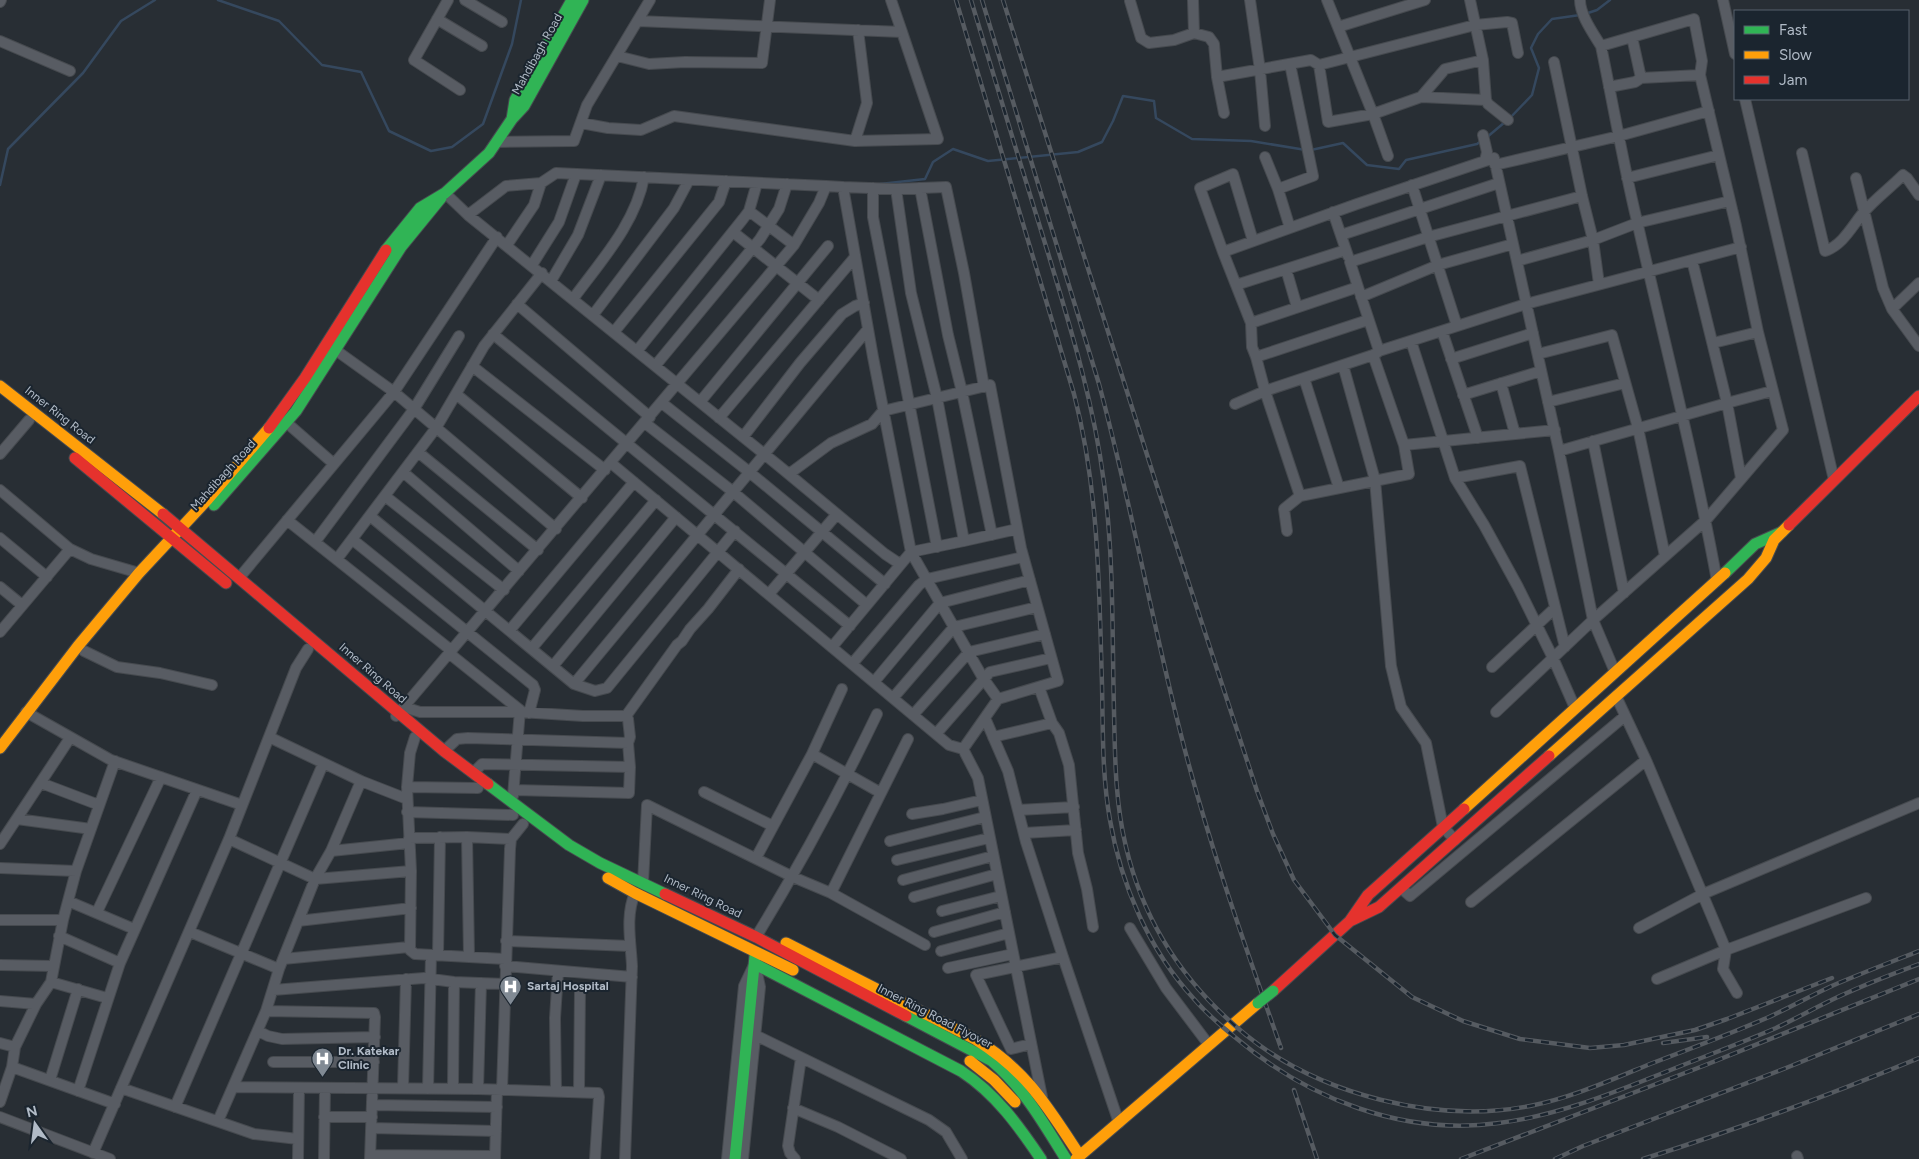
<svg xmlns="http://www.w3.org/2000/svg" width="1919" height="1159" viewBox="0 0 1919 1159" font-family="Figtree,sans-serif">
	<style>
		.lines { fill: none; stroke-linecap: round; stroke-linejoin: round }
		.stream { stroke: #35485e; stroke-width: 2.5 }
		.street-casing { stroke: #464a4f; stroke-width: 12 }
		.fast-casing { stroke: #464a4f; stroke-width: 13 }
		.slow-casing { stroke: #464a4f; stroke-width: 13 }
		.jam-casing { stroke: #464a4f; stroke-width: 13 }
		.street { stroke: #585c63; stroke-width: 10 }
		.fast { stroke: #30b455; stroke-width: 11 }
		.slow { stroke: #ff9f0a; stroke-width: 11 }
		.jam { stroke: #e5322d; stroke-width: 11 }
		.rail-casing { stroke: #565b61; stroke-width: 4.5 }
		.rail { stroke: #1b252f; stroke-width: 2.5; stroke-dasharray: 8; stroke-linecap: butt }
		.fast-bridge-casing { stroke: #464a4f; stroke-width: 13; stroke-linecap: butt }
		.fast-bridge { stroke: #30b455; stroke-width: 11 }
		.labels { text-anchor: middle; stroke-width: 4; stroke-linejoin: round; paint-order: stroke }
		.street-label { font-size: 12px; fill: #b1bbc7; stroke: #1b252f }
		.poi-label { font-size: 12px; font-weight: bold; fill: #b1bbc7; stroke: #1b252f; text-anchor: start }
	</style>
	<rect width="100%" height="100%" fill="#282e34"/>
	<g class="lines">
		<path class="stream" d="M 218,0 L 279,21 L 322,65 L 361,72 L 389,131 L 431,151 L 452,147 L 483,124 L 512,44 L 521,0
			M 1585,14 L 1597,10 L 1610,0
			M 1509,119 L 1532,95 L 1539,68 L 1531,48 L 1538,34 L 1552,19 L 1580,15
			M 1486,138 L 1505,122
			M 1311,150 L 1343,143 L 1367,165 L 1399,169 L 1406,160 L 1477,144 L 1481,141
			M 880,184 L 925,179 L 933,162 L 953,149 L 988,161 L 1078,152 L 1102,142 L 1113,121 L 1123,96 L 1154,101 L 1156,118 L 1192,139 L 1251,141 L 1306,150
			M 0,185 L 8,149 L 83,73 L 121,21 L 155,0"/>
		<defs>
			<path id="street" d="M 448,0 L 414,60 L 460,90
				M 465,0 L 502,22
				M 1193,0 L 1194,33
				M 1250,0 L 1260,70 L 1265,126
				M 1327,0 L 1373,114 L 1421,97 L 1445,69 L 1483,60 L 1470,0
				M 1580,0 C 1580,15 1593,33 1601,46
				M 1723,0 L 1735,54
				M 1130,1 L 1141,38 L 1149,43 L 1174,40 L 1194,33 L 1209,37 L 1214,44 L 1217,77 L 1224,113
				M 0,2 L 1,0
				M 437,19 L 482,46
				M 638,21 L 902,32 L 891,0
				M 1338,27 L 1425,0
				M 858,30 L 867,103 L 855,141 L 938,139 L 902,32
				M 0,41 L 70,71
				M 617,56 L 649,64 L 685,62 L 762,63 L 770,0
				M 1483,60 L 1486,100 L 1488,104 L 1508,120
				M 1554,62 L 1582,196 L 1593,240 L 1599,284
				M 1319,65 L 1328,122 L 1373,114 L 1388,156
				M 1217,77 L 1311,60 L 1319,65 L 1475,25 L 1507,22 L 1512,23 L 1518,53
				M 1641,78 L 1700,75
				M 1609,87 L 1635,82 L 1641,78 L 1632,37
				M 1421,97 L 1486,100
				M 1745,99 L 1834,480
				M 581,123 L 608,128 L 641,130 L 674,116 L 855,141
				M 1483,135 L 1487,152 L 1485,161
				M 498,142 L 574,141 L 587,105 L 650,0
				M 1802,153 L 1825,251 C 1843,245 1852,226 1863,213 C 1875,199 1890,188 1903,175 L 1907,178 L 1919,195
				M 1265,157 L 1278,189 L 1290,228
				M 1495,165 L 1619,136 L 1709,111
				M 1627,178 L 1719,155
				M 1856,178 L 1883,288 L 1892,309 L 1919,346
				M 1412,185 L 1457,326
				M 843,187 L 896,189 L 946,187 L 964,273 L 984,387
				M 873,188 L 873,217 L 937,547
				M 920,188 L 948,335 L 962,392 L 992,535
				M 896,189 L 911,293 L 937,398 L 964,541 L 1017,529
				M 1278,189 L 1313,176 L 1290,64
				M 445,193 L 468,215 L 779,466 L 885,554 L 900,564
				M 749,211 L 794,245
				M 1333,212 L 1348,256
				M 468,215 L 506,186 L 541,183 L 556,173 L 826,186
				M 733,232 L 819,300
				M 1341,235 L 1499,183
				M 507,245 L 534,205 L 541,183
				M 1223,252 L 1200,188 L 1233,174 L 1253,241
				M 1692,260 L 1727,403 L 1772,391
				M 1517,261 L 1593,240 L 1637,223 L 1730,201
				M 532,265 L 559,222 L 576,174
				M 1286,269 L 1297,307
				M 551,281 L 578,235 L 601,175
				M 1236,285 L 1346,250
				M 1358,287 L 1350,262 L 1428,237 L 1582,196
				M 1361,297 L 1438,265 L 1513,244
				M 573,299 C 600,262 636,223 644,177
				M 517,304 L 650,417
				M 1892,309 L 1919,283
				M 593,315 L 674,208 L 689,180
				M 1442,331 L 1478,438
				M 614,332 L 719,202 L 726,181
				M 493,334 L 850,626
				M 1411,341 L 1455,478 L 1484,525 L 1518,587 L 1553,658 L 1575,708
				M 1713,343 L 1758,332
				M 330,346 L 394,392 L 556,529
				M 637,351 L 743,219 L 749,211 L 757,183
				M 1378,352 L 1373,355 L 1404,445 L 1555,430
				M 1538,354 L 1612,335 L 1638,428 L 1665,556
				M 1373,355 L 1265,391 L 1300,496 L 1409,474 L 1404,445
				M 1256,357 L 1368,320
				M 1451,359 L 1533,333
				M 1343,365 L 1375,480 L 1391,666 L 1401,707 L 1426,743 L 1443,827 L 1455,840
				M 472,366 L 605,470
				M 655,366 L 760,239 L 779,209 L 787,184
				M 1304,378 L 1339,488
				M 1501,383 L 1515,434
				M 456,394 L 582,498
				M 1463,395 L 1541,371
				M 700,402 L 828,246
				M 1548,402 L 1625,383
				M 662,403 L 748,471 L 885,584
				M 1235,404 L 1265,391 L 1256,357 L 1252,347 L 1251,323
				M 719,418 L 855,257
				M 287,423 L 334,464
				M 645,423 L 732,491 L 867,605
				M 743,437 L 800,363 L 842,314 L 855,306 L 864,303
				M 1593,441 L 1624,593
				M 1559,451 C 1537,353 1516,256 1494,158 L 1357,204 L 1223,252 L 1251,323 L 1358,287 L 1379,351 L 1526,304 L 1741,247
				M 418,452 L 538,550
				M 0,454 L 29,420
				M 611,463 L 949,745 L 963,749 L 998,699
				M 403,472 L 519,571
				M 1455,478 L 1520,466 L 1565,647
				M 0,490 L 70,549 L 0,632
				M 385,496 L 504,590
				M 370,516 L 574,684 L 868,329
				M 287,520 L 452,651
				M 1287,531 L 1284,509 L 1300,496
				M 0,538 L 47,577
				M 353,540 L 533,685 L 535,690 L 529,713
				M 315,542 L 414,409 L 459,336
				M 70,549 L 91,559 L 139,573
				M 337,559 L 436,428 L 484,346 L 542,273
				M 239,578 L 394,392 L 497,237
				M 1717,581 C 1695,460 1664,341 1637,221 C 1623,163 1613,104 1601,46 L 1694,19 L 1702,61 L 1700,75 L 1736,226 L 1758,332 L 1783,430 L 1706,520 L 1593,620 L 1559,451 C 1615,435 1671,419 1727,403 L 1741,478
				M 0,587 L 22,605
				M 769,594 L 837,514
				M 510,630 L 634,482
				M 832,647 L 911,552 L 964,541
				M 532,648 L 656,500
				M 84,651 L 117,667 L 160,673 L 212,685
				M 450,654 L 520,710 L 513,796
				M 852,664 L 919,585 L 927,579 L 1023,557
				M 553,666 L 676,517
				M 1492,667 L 1555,608
				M 874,682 L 940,603 L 1030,580
				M 574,684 L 595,691 L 607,688 L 735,531
				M 1039,687 L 1052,723 L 1059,733 L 1069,765 L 1078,853 L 1087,889 L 1093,927
				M 1616,696 L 1646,760 L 1726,950 L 1866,898
				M 893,698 L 954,627 L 1037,607
				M 404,707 L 420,712 L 520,712 L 583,716 L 626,716
				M 26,712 L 111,760 L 242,805
				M 1496,712 L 1593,620 L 1615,672
				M 913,715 L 969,652 L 1045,634
				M 396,716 L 794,245 L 819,203 L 826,186 L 843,187 L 873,357 L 911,552 L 983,678 L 998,699 L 1058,681 L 1021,548 L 990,385 L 883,411 L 872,424 L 831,443 L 789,474
				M 626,716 L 677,645 L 682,641 L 690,629 L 708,609 L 739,569
				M 985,718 L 1008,771 L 1026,842 L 1063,957 L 976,975 L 1011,1049 L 1031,1044
				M 936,734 L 990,672 L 1051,658
				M 269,737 L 361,781
				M 415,737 L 410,753 L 407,787 L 411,871 L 410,950 L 415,954 L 505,959
				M 993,737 L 1052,723
				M 963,749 L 978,778 L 1042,1097
				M 444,751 L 457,739 L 468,738 L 628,743
				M 812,754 L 842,689
				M 473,773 L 482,764 L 630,767
				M 41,783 L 99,805
				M 407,787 L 478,788
				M 514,790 L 629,793 L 630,767 L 628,743 L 630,737 L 628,719 L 626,716
				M 704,792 L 773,826
				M 1018,810 L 1074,807
				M 407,812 L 513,815
				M 912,814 L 943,809 L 982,800
				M 17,819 L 91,829
				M 1024,833 L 1076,830
				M 467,837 L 469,956
				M 409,838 L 467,837 L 511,839
				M 229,839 L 315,879 L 411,871
				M 890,841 L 985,817
				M 0,844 L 70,738
				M 331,851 L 409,843
				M 756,858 L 812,754 L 881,793
				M 897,860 L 989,838
				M 0,868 L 76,871
				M 903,880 L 993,856
				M 643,883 L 647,805 L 793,877 L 831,893 L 925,945
				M 1401,888 L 1410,896 L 1625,716
				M 831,893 L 908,739
				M 914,897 L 997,874
				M 68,901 L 134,929
				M 1471,902 L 1646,760
				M 942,911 L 1001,896
				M 97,912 L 161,777
				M 0,920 L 63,920 L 76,871 L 115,761
				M 63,920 L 51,982 L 107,998
				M 298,921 L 411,908
				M 1130,928 L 1166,988 L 1209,1045
				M 1639,928 L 1703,894 L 1919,803
				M 190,932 L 279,969
				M 934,932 L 1005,912
				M 59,936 L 120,963
				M 756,937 C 800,865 840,791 877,714
				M 506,941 L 630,946
				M 1726,950 L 1723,969 L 1737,993
				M 941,951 L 1009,933
				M 438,955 L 440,837
				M 1063,957 L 1119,1123
				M 283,959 L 409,947
				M 0,965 L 53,966
				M 505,966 L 632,977
				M 948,968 L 1013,954
				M 1657,979 L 1726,950
				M 273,990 L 424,978 L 454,982 L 505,984
				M 0,1001 L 36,1004
				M 266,1011 L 374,1013 L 375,1017 L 370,1159
				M 258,1031 L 268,1036 L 282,1039 L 375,1037
				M 755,1035 L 929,1120 L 946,1132 L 962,1159
				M 0,1043 L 15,1047 L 36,1004 L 51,982
				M 273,1062 L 374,1062
				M 12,1067 L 115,1104
				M 50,1080 L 78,989
				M 233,1087 L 478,1089 L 481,983
				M 121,1088 L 254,1134 L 298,1139
				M 403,1088 L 406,979
				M 428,1089 L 431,955
				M 453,1089 L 454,982
				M 478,1089 L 598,1093 L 599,1097 L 595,1159
				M 502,1090 L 510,849 L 511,839 L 523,824
				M 78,1091 L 120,963 L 197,790
				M 556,1091 L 555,1018 L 558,972
				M 579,1092 L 580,989
				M 0,1102 L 12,1067 L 15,1047
				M 373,1105 L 497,1107
				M 175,1107 L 323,764
				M 793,1108 L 838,1127 L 901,1159
				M 0,1117 L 110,1159
				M 324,1117 L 372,1117
				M 218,1121 L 266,1011 L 279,969 L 315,879 L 331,851 L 361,781 L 407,799
				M 371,1128 L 496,1131
				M 93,1153 L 229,839 L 296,668 L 308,649
				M 371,1155 L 495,1156
				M 1797,1156 L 1798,1159
				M 298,1159 L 299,1088
				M 324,1159 L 325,1088
				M 495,1159 L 497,1090
				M 625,1159 L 632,966 C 631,943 625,916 635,893
				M 727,1159 L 744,986 L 753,967
				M 743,1159 L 760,987 L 756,968
				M 795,1159 L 790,1153 L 788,1146 L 801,1058"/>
			<path id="fast" d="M 512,119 L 515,100 L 572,0
				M 386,250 L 420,208 L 445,193 L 489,153 L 512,119 L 524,106 L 583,0
				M 214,505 L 296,411 L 401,247 L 441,198
				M 1725,573 L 1755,544 L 1782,532
				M 488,784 L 569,845 L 600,863 L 665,894
				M 755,964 L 961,1071 C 996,1094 1018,1125 1041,1159
				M 906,1016 L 992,1061 C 1024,1088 1044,1124 1066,1159
				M 735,1159 L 755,956"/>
			<path id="slow" d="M 0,386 L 163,514
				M 0,748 L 78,646 L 139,573 L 208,499 L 269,428
				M 1549,756 L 1748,579 L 1766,558 L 1774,540 L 1789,525
				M 1464,809 L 1725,573
				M 608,878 L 635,893 L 793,970
				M 786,943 L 975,1039 C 1027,1071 1047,1106 1080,1156
				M 970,1061 L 994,1080 L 1015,1102
				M 1076,1159 L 1258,1003"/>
			<path id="jam" d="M 269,428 L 305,378 L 386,250
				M 75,458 L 226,583
				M 163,514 L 444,751 L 488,784
				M 1789,525 L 1919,396
				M 665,894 L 756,937 L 906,1016
				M 1350,921 L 1379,907 L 1549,756
				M 1273,991 L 1350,921 L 1368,895 L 1464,809"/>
		</defs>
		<use href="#street" class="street-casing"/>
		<use href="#fast" class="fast-casing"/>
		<use href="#slow" class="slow-casing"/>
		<use href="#jam" class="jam-casing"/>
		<use href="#street" class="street"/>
		<use href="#fast" class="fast"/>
		<use href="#slow" class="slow"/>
		<use href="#jam" class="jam"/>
		<defs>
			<path id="rail" d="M 956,0 L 1074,394 C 1099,490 1099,586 1102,685 C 1103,730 1102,776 1110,820 C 1121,885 1149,950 1194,999 C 1206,1013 1221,1026 1236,1038 C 1308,1099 1403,1136 1499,1123 C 1556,1116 1610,1094 1663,1073 C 1700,1058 1739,1044 1776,1028 C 1797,1018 1818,1006 1840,996 C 1866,984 1892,974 1919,964
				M 971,0 C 996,84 1022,169 1048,253 C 1071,329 1094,404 1104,483 C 1114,558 1112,635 1114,711 C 1115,756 1115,802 1126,847 C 1144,924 1185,985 1246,1035 C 1320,1095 1436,1124 1530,1106 C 1571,1098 1611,1080 1650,1064 C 1690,1049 1730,1034 1769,1017 C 1791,1007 1812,995 1834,985 C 1862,973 1891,962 1919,951
				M 982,0 L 1099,384 C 1130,499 1151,616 1180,731 C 1207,839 1244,943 1281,1048
				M 1003,0 L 1155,480 L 1257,791 L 1273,834 L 1294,880 L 1335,935 L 1412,997 L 1463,1021 L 1520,1039 L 1590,1048 L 1624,1045 L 1695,1030 L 1727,1019 L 1832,978
				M 1663,1043 L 1707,1037
				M 1294,1090 L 1317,1159
				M 1461,1159 L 1703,1066 L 1919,979
				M 1555,1159 L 1583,1146 L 1786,1068 L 1919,1014
				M 1643,1159 C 1736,1130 1829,1095 1919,1058"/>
		</defs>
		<use href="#rail" class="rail-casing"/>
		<use href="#rail" class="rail"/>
		<defs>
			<path id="fast-bridge" d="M 1258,1003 L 1273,991"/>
		</defs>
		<use href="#fast-bridge" class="fast-bridge-casing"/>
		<use href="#fast-bridge" class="fast-bridge"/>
	</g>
	<defs>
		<symbol id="hospital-pin" viewBox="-11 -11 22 30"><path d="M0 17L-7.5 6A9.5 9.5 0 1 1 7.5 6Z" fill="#818a94" stroke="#1b252f"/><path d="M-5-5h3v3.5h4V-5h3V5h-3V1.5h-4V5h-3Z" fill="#fff"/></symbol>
	</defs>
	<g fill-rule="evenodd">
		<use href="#hospital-pin" x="498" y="974" width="25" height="34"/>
		<use href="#hospital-pin" x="310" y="1046" width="25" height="34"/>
	</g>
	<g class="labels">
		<g class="street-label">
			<text transform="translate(537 54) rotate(-61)" y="4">Mahdibagh Road</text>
			<text transform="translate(60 415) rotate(38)" y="4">Inner Ring Road</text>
			<text transform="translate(223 475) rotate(-48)" y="4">Mahdibagh Road</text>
			<text transform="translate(373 673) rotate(41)" y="4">Inner Ring Road</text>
			<text transform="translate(703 896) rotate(26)" y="4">Inner Ring Road</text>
			<text transform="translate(935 1016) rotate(27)" y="4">Inner Ring Road Flyover</text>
		</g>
		<g class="poi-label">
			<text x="527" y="990">Sartaj Hospital</text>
			<text x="338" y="1055">Dr. Katekar<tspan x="338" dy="14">Clinic</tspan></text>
		</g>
	</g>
	<rect x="1734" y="10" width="175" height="90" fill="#1b252f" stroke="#57616c"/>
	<rect x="1744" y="26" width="25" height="8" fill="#30b455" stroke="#57616c"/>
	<text x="1779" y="35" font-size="15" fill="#b1bbc7">Fast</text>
	<rect x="1744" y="51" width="25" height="8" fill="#ff9f0a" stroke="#57616c"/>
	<text x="1779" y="60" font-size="15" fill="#b1bbc7">Slow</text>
	<rect x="1744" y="76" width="25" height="8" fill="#e5322d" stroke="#57616c"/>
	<text x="1779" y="85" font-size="15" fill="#b1bbc7">Jam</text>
	<g transform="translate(35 1124) rotate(346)" stroke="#1b252f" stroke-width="4" paint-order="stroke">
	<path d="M0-4L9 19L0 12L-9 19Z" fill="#b1bbc7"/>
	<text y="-8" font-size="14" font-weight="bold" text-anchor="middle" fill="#b1bbc7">N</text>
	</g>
</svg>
